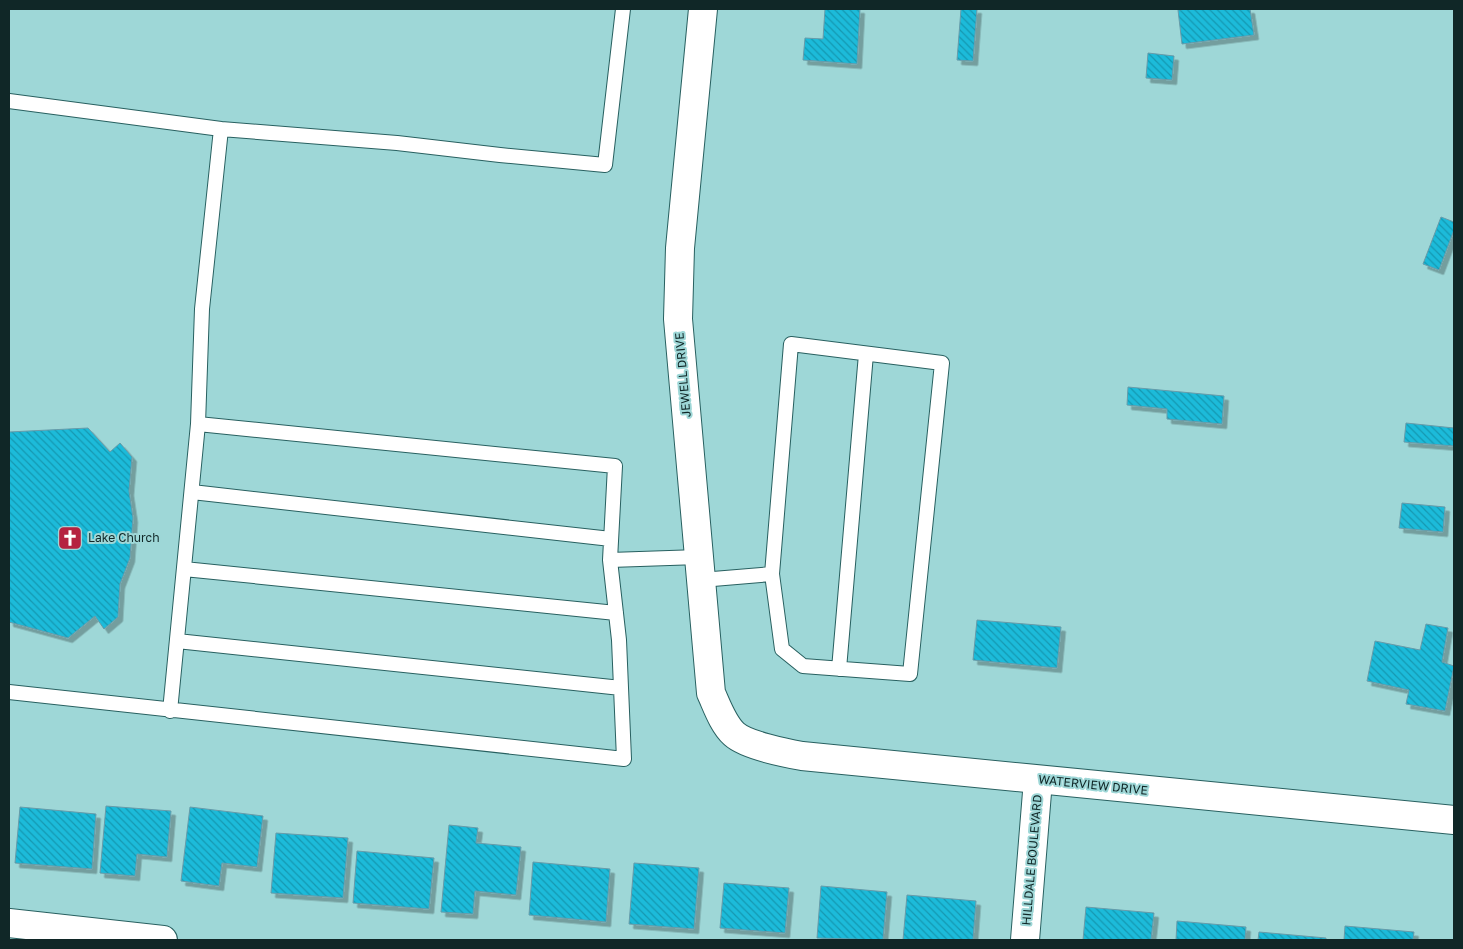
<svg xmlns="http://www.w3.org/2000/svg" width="1463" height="949" viewBox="0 0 1463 949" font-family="'Golos Text',sans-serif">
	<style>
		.building { fill: url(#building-back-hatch); stroke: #679ba9; filter: url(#shadow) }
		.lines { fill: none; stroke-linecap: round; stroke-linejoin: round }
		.service-casing { stroke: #286060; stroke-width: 16 }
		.minor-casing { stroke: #286060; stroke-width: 30 }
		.tertiary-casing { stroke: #286060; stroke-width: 30 }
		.service { stroke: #fff; stroke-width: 14 }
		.minor { stroke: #fff; stroke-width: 28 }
		.tertiary { stroke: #fff; stroke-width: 28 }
		.labels { text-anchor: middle; stroke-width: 4; stroke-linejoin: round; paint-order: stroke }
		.street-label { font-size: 12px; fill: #102727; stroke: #9ed7d7 }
		.poi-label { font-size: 12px; fill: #102727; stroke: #9ed7d7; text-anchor: start }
	</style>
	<defs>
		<pattern id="building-back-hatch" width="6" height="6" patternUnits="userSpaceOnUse" patternTransform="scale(1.25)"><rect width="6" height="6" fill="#1bbbda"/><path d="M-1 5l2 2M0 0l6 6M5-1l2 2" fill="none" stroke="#1798b1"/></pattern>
		<filter id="shadow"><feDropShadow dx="4.5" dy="4.5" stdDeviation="0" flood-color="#0004"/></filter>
	</defs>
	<rect width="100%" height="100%" fill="#9ed7d7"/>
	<path class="building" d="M 825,9 L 860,9 L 857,64 L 803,60 L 805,38 L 823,39 Z
		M 961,9 L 977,9 L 973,61 L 957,60 Z
		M 1188,9 L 1250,9 L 1254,35 L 1182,44 L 1178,10 Z
		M 1148,53 L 1174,56 L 1172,80 L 1146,78 Z
		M 1441,217 L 1454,222 L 1454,230 L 1439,270 L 1423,264 Z
		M 1128,387 L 1224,396 L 1222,424 L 1167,419 L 1167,409 L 1127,405 Z
		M 1406,423 L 1454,428 L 1454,446 L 1404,442 Z
		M 88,428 L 110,452 L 120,443 L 132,457 L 129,491 L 133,518 L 130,558 L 120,584 L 118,617 L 104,629 L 95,616 L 68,638 L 9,622 L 9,432 Z
		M 1402,503 L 1445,507 L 1443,532 L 1399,528 Z
		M 977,620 L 1061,627 L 1057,668 L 973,660 Z
		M 1426,624 L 1448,628 L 1442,662 L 1454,666 L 1445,711 L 1406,704 L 1409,690 L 1367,681 L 1375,641 L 1420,650 Z
		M 106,806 L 171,811 L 167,857 L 137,854 L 135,876 L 100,873 Z
		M 20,807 L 96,814 L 92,869 L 15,863 Z
		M 190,807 L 263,816 L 257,867 L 222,863 L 219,886 L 181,881 Z
		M 449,825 L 478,828 L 476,843 L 521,847 L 516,895 L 475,891 L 473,914 L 441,912 Z
		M 276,833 L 348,838 L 343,898 L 271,893 Z
		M 357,851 L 434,858 L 429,909 L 353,903 Z
		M 533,862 L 610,869 L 606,922 L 529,915 Z
		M 634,863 L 699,868 L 694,929 L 629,924 Z
		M 724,883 L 789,888 L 785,933 L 720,928 Z
		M 821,886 L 887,892 L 883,940 L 817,938 Z
		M 907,895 L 976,901 L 973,940 L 903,940 Z
		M 1086,907 L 1154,913 L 1151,940 L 1083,940 Z
		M 1177,921 L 1246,927 L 1245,940 L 1176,940 Z
		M 1345,926 L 1414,932 L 1413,940 L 1344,940 Z
		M 1259,932 L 1326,938 L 1326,940 L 1258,940 Z"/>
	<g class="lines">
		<defs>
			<path id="service" d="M 9,101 L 221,129 L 202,309 L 198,424 L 615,466 L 610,560
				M 221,129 L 397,143 L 500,155 L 605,165 L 623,9
				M 192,492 L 611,539
				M 184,569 L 616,613
				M 701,580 L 772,574 L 791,344 L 942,363 L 910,674 L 803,666 L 782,649 L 772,574
				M 177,641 L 621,688
				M 839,669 L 866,354
				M 9,692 L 624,759 L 619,640 L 610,560 L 699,557
				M 170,711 L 198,424"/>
			<path id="minor" d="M 9,923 L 163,940
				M 1025,940 L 1038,780"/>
			<path id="tertiary" d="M 703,9 L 680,248 L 678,319 L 711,693 C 717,706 723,724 734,734 C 746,745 785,753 802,756 L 1454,820"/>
		</defs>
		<use href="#service" class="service-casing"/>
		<use href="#minor" class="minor-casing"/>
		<use href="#tertiary" class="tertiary-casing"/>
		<use href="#service" class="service"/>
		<use href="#minor" class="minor"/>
		<use href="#tertiary" class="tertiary"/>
	</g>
	<defs>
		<symbol id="church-square" viewBox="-11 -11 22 22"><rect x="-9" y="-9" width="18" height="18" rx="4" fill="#b52240" stroke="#9ed7d7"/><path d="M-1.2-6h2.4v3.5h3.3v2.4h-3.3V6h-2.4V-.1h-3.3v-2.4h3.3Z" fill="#fff"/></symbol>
	</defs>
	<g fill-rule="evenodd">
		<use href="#church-square" x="56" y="524" width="28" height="28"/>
	</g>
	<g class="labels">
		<g class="street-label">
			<text transform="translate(683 375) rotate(-95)" y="4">JEWELL DRIVE</text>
			<text transform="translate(1093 785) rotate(6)" y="4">WATERVIEW DRIVE</text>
			<text transform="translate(1032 860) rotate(-85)" y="4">HILLDALE BOULEVARD</text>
		</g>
		<g class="poi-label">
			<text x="88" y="542">Lake Church</text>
		</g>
	</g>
	<rect width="1463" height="949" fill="none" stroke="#102727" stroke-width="20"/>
</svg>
